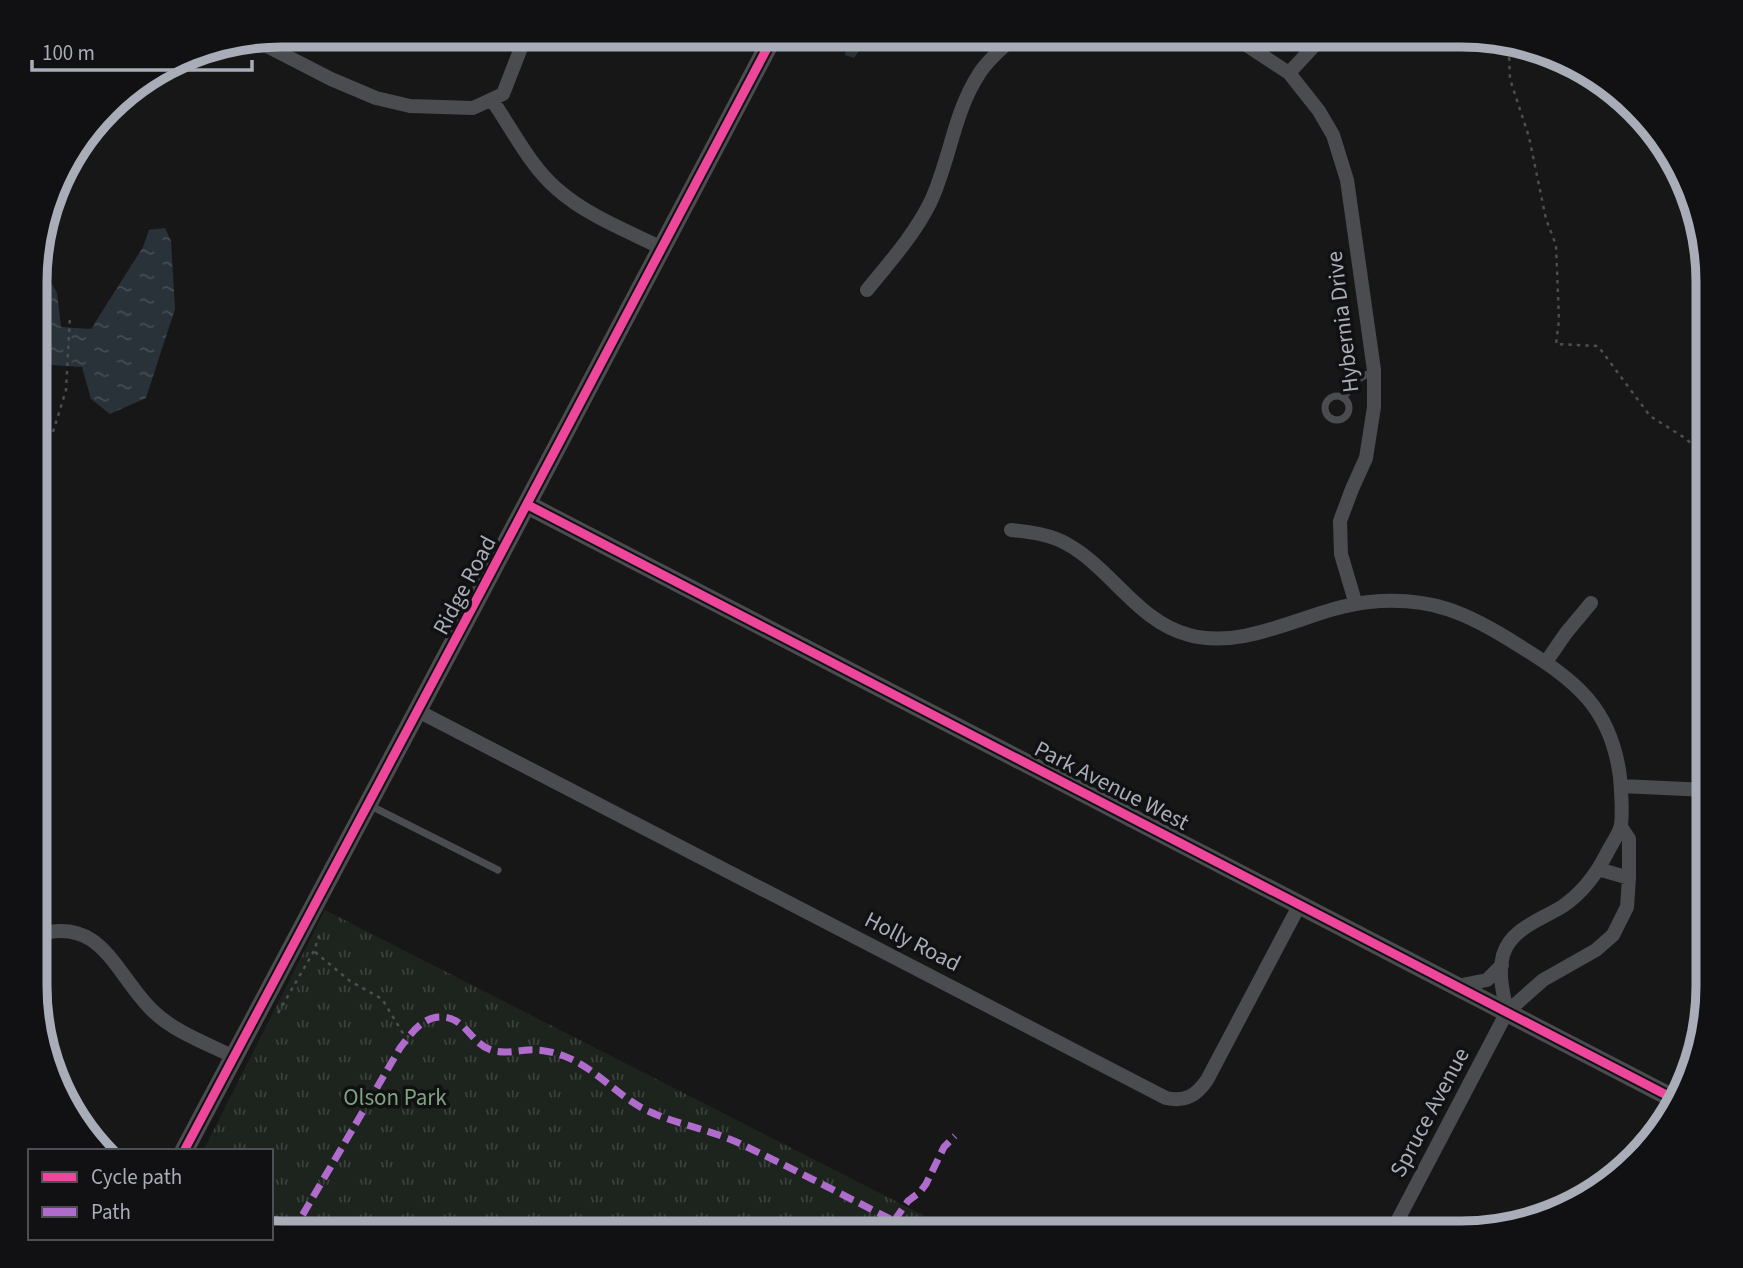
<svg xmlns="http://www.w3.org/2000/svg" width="1743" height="1268" viewBox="0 0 1743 1268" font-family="'Source Sans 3',sans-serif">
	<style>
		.park { fill: url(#park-tufts) }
		.water { fill: url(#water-ripples) }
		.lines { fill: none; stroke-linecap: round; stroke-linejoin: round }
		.path { stroke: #4d4e52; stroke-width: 2.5; stroke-dasharray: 3.5 5; stroke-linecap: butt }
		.service { stroke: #4b4c50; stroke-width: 7 }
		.minor { stroke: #4b4c50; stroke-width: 14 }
		.tertiary { stroke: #4b4c50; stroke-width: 19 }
		.quiet { stroke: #b06ccc; stroke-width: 7; stroke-dasharray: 14 7; stroke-linecap: butt }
		.cycleway-casing { stroke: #111113; stroke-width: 13 }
		.cycleway { stroke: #ed469a; stroke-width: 9 }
		.labels { text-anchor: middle; stroke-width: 7; stroke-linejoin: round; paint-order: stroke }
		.street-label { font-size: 23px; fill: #a8adb8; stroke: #111113 }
		.park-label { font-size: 23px; fill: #7fa381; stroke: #111113 }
		.rim { fill: none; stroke: #a8adb8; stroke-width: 9 }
	</style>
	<defs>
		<pattern id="park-tufts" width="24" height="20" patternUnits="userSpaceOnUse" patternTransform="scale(1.75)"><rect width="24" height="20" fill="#1d241e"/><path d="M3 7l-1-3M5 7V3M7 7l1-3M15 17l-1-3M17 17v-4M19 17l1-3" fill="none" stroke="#3b413d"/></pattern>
		<pattern id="water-ripples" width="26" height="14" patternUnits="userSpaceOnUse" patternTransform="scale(1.75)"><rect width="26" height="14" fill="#2a3239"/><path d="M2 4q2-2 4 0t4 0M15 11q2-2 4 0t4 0" fill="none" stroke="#464d54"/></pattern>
	</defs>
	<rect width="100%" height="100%" fill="#171717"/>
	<path class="park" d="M 325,910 L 958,1233 L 271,1232 L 271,1151 L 203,1151 Z"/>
	<path class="water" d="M 847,35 L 870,35 L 854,58 L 845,55 Z
		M 165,228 L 171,241 L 175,309 L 146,398 L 110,414 L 91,399 L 82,367 L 37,364 L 37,257 L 57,293 L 61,327 L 91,329 L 143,247 L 149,230 Z"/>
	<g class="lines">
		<path class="path" d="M 1493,39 L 1509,53 L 1510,79 L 1529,137 L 1546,219 L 1556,245 L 1559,320 L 1556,344 L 1598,346 L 1650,416 L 1685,438 L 1707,458
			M 1505,49 L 1516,44
			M 53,432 L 66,390 L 70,316
			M 315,952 L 350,981 L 382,999 L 404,1035 L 409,1037
			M 278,1013 L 314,951 L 319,936"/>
		<path class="service" d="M1325 408a12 12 0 1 1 24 0a12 12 0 1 1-24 0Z
			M 1343,398 L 1357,380 L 1373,371
			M 369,805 L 498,870"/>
		<path class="minor" d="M 1231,35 L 1289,73 L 1319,111 L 1333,135 L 1347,180 L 1374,370 L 1374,407 L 1366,458 L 1352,489 L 1340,521 L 1341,554 L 1354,598 L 1353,604
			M 255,40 L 331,79 L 376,98 L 410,106 L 473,108 L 503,94 L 526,35
			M 1289,73 L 1324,35
			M 492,100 C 512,129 530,166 557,189 C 586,215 627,231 662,248
			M 867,290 C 889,263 914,235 930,203 C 950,161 953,114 979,74 C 988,59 1004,47 1016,35
			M 1011,530 C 1029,532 1050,534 1067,544 C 1112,569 1137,621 1189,635 C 1249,651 1310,608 1369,602 C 1431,596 1468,613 1518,645 C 1575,680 1611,707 1620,777 C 1621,792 1623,810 1621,825 C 1619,834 1611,845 1607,853 C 1597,873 1582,893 1563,906 C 1543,919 1511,928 1503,955 C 1498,974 1503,993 1507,1012
			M 1546,662 L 1566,633 L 1591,603
			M 418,711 L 1166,1098 C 1185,1102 1196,1096 1207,1080 L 1300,904
			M 1621,786 L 1707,790
			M 1598,869 L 1629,878
			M 37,935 C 103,914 116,977 154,1012 C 175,1032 208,1044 234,1057
			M 1457,986 L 1487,980 L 1502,965
			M 1391,1233 L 1507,1012 L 1543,980 L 1596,950 L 1613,935 L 1627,907 L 1629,878 L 1629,839 L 1621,827"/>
		<path class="tertiary" d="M 528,505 L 1678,1101
			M 184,1151 C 382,779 578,408 774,35"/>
		<path class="quiet" d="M 894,1221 L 908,1201 L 920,1192 L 926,1184 L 944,1147 L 955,1136
			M 292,1233 L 400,1048 C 410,1035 422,1017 440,1017 C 465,1016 470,1043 491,1050 C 503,1054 516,1051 528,1050 C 540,1049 553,1052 564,1056 C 596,1068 618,1097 648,1111 C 678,1125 713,1130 743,1145 C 802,1173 860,1204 918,1233"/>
		<defs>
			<path id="cycleway" d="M 528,505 L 1678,1101
				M 184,1151 C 382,779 578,408 774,35"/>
		</defs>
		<use href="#cycleway" class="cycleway-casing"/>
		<use href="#cycleway" class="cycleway"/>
	</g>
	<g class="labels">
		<g class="street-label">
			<text transform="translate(1342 322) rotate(-97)" y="8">Hybernia Drive</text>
			<text transform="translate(464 585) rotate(-62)" y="8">Ridge Road</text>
			<text transform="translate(1112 785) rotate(27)" y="8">Park Avenue West</text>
			<text transform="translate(913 941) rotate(27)" y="8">Holly Road</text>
			<text transform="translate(1429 1112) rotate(-62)" y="8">Spruce Avenue</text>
		</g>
		<g class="park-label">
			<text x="395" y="1105">Olson Park</text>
		</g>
	</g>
	<path d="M0 0H1743V1268H0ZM282 47H1461A235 235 0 0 1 1696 282V986A235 235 0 0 1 1461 1221H282A235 235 0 0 1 47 986V282A235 235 0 0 1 282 47Z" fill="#111113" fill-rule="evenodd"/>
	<path class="rim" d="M282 47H1461A235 235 0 0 1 1696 282V986A235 235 0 0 1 1461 1221H282A235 235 0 0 1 47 986V282A235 235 0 0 1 282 47Z"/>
	<rect x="28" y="1149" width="245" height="91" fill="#111113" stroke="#4d4f55" stroke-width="2"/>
	<rect x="42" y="1172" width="35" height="10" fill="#ed469a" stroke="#4d4f55" stroke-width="2"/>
	<text x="91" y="1184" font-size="21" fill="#a8adb8">Cycle path</text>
	<rect x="42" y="1207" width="35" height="10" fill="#b06ccc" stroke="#4d4f55" stroke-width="2"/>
	<text x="91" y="1219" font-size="21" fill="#a8adb8">Path</text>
	<path d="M32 60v10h220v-10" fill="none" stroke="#a8adb8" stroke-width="3.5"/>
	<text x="42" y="60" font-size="21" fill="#a8adb8" stroke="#111113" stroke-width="5" paint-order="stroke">100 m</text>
</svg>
